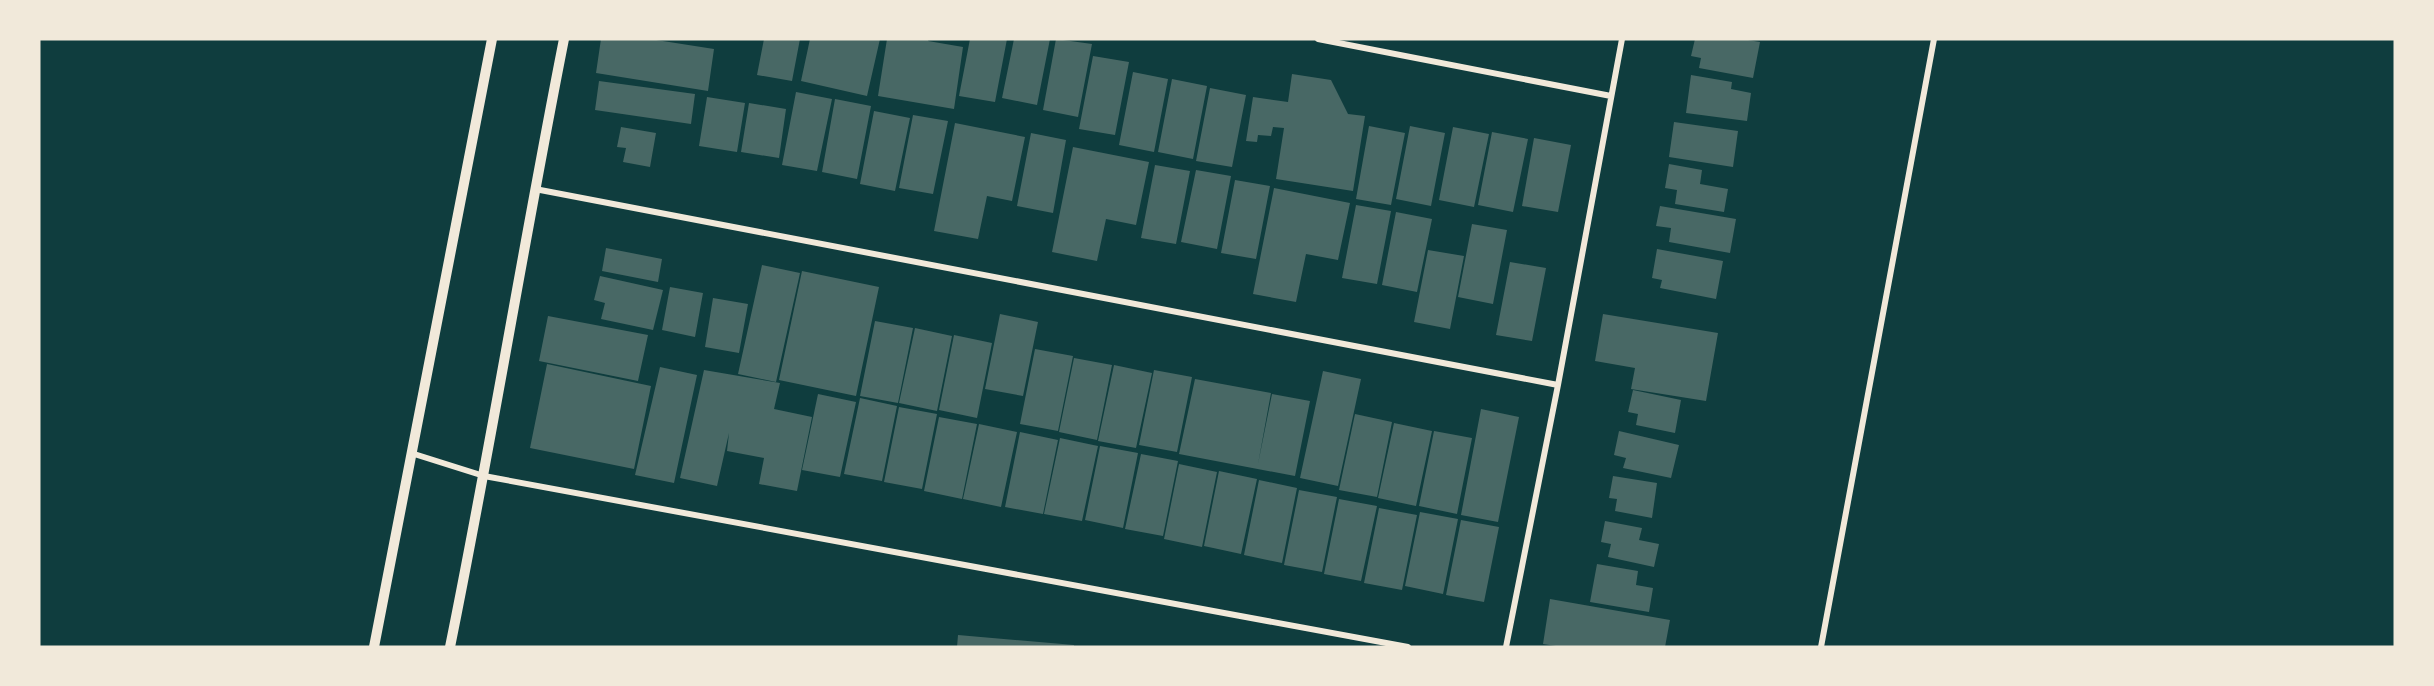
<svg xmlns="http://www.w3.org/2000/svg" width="2434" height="686" viewBox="0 0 2434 686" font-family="'Fira Sans',sans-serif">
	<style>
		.building { fill: #486865 }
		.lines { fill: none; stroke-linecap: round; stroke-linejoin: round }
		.minor { stroke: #f1e9da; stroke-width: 6 }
		.tertiary { stroke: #f1e9da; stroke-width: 10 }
	</style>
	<rect width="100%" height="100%" fill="#0f3d3e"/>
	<path class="building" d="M 601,39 L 650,39 L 714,49 L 708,91 L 596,73 Z
		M 764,39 L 800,39 L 792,81 L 757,75 Z
		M 810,39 L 880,39 L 867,96 L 801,81 Z
		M 887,39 L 929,39 L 928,41 L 963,47 L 954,109 L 878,96 Z
		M 970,39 L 1007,39 L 995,102 L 959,96 Z
		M 1014,39 L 1050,39 L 1037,105 L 1002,98 Z
		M 1056,39 L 1092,44 L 1078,117 L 1043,110 Z
		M 1695,39 L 1742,39 L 1760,42 L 1753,78 L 1699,68 L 1701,58 L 1691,56 Z
		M 1093,56 L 1129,62 L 1115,135 L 1079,129 Z
		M 1133,72 L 1168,79 L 1154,152 L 1119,145 Z
		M 1292,74 L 1331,80 L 1348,114 L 1365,116 L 1353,191 L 1276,179 L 1284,128 L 1273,127 L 1271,136 L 1258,135 L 1257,142 L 1246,141 L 1253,97 L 1288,102 Z
		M 1691,75 L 1732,82 L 1731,89 L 1751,93 L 1747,121 L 1686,113 Z
		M 1172,79 L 1207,86 L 1193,159 L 1158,152 Z
		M 599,81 L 695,94 L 691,124 L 595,110 Z
		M 1210,88 L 1246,95 L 1232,167 L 1196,161 Z
		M 796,92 L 832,99 L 817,171 L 782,165 Z
		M 707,97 L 745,103 L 737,152 L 699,146 Z
		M 835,99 L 871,106 L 857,179 L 822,172 Z
		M 749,103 L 786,109 L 779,158 L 741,152 Z
		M 874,111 L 910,118 L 895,191 L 860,184 Z
		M 913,115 L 948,121 L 933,194 L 899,188 Z
		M 1674,122 L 1738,131 L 1733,167 L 1669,157 Z
		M 955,123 L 1025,137 L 1012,201 L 987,196 L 978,239 L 934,231 Z
		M 1369,126 L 1405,133 L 1391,205 L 1356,199 Z
		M 1410,126 L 1445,133 L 1431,206 L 1396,199 Z
		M 621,127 L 656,133 L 650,167 L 623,162 L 626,148 L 617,147 Z
		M 1453,127 L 1489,134 L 1474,207 L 1439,200 Z
		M 1492,132 L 1528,139 L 1513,212 L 1478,205 Z
		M 1031,133 L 1066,140 L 1053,213 L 1017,206 Z
		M 1534,138 L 1571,145 L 1558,212 L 1522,206 Z
		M 1073,147 L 1149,162 L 1136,225 L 1106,219 L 1097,261 L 1052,252 Z
		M 1669,164 L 1702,170 L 1700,184 L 1728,189 L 1724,212 L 1675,204 L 1677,190 L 1665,188 Z
		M 1155,165 L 1190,171 L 1176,244 L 1141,238 Z
		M 1196,170 L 1231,176 L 1217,249 L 1181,242 Z
		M 1235,180 L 1270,186 L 1256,259 L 1221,253 Z
		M 1274,188 L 1350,203 L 1338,260 L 1306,254 L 1296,302 L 1253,294 Z
		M 1356,205 L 1391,211 L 1377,284 L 1342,278 Z
		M 1660,206 L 1736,219 L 1730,253 L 1669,242 L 1671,228 L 1656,226 Z
		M 1396,212 L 1432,219 L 1417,292 L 1382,285 Z
		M 1472,224 L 1507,230 L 1493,304 L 1458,297 Z
		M 606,248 L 662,259 L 658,282 L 602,271 Z
		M 1657,249 L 1723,261 L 1716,299 L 1660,288 L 1662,280 L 1652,278 Z
		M 1428,250 L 1464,256 L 1450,329 L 1414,322 Z
		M 1510,262 L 1546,268 L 1532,341 L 1496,335 Z
		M 762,265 L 800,273 L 776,382 L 738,374 Z
		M 802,271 L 879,287 L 856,396 L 779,380 Z
		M 600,276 L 663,290 L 653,330 L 601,319 L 605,303 L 594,300 Z
		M 670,287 L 703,293 L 695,337 L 662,330 Z
		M 713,298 L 748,304 L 739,353 L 705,347 Z
		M 1000,314 L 1038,322 L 1023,396 L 985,389 Z
		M 1603,314 L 1718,333 L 1706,401 L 1631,389 L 1635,368 L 1595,361 Z
		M 548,316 L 648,335 L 638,381 L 539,361 Z
		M 875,321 L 913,328 L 898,403 L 860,396 Z
		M 915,328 L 952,336 L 937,411 L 899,403 Z
		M 954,335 L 992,343 L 977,418 L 939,410 Z
		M 1035,349 L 1073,356 L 1058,431 L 1020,424 Z
		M 1074,358 L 1112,365 L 1097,440 L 1059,432 Z
		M 547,364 L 651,386 L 634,469 L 530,448 Z
		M 1114,365 L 1152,373 L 1136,448 L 1098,441 Z
		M 660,367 L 697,375 L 674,483 L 635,475 Z
		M 704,370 L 780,383 L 774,409 L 812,417 L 797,491 L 759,484 L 764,458 L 727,451 L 729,433 L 717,486 L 680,478 Z
		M 1154,370 L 1192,377 L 1177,452 L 1139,445 Z
		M 1323,371 L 1361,379 L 1338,486 L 1300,478 Z
		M 1195,379 L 1271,393 L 1258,464 L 1272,394 L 1310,401 L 1295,476 L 1179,454 Z
		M 1633,390 L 1681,400 L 1675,433 L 1636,425 L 1638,414 L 1628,412 Z
		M 818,394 L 856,402 L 840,477 L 802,470 Z
		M 860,398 L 897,406 L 882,481 L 844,474 Z
		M 899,407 L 937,414 L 922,489 L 884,482 Z
		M 1481,409 L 1519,417 L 1498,522 L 1461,515 Z
		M 1355,414 L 1392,422 L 1377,497 L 1339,490 Z
		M 939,417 L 977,424 L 962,499 L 924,491 Z
		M 1394,423 L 1432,431 L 1416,506 L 1378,498 Z
		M 979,424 L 1017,432 L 1001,507 L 963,499 Z
		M 1434,431 L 1472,438 L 1457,514 L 1419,506 Z
		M 1619,431 L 1679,445 L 1671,478 L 1623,468 L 1626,458 L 1614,455 Z
		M 1020,432 L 1058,440 L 1043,514 L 1005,507 Z
		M 1060,438 L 1098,446 L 1082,521 L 1044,514 Z
		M 1100,446 L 1138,453 L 1123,528 L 1085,520 Z
		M 1141,454 L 1178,461 L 1163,536 L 1125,529 Z
		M 1179,464 L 1217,472 L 1202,547 L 1164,539 Z
		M 1219,471 L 1257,479 L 1241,554 L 1204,546 Z
		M 1613,476 L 1657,483 L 1652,518 L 1615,511 L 1617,499 L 1609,498 Z
		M 1259,480 L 1297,488 L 1282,563 L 1244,555 Z
		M 1299,490 L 1337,497 L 1322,572 L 1284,565 Z
		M 1339,499 L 1377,506 L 1361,581 L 1324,574 Z
		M 1379,508 L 1417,515 L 1402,590 L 1364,583 Z
		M 1420,512 L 1458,519 L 1443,594 L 1405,586 Z
		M 1461,520 L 1499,527 L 1484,602 L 1446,595 Z
		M 1605,521 L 1642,528 L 1639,540 L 1659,544 L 1654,567 L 1608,557 L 1611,544 L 1601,542 Z
		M 1597,564 L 1638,571 L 1636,585 L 1653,588 L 1649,612 L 1590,602 Z
		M 1550,599 L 1670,620 L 1665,647 L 1562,647 L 1543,644 Z
		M 958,635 L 1074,645 L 1074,647 L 957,647 Z"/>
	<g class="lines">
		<path class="minor" d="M 1318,39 L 1611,96
			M 535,189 L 1558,385
			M 411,453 L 484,476 L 1408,647
			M 1506,647 L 1558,385 L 1622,39
			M 1821,647 L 1934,39"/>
		<path class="tertiary" d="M 374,647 L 492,39
			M 450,647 C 491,445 524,241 564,39"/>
	</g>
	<rect width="2434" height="686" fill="none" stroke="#f1e9da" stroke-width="81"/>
</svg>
